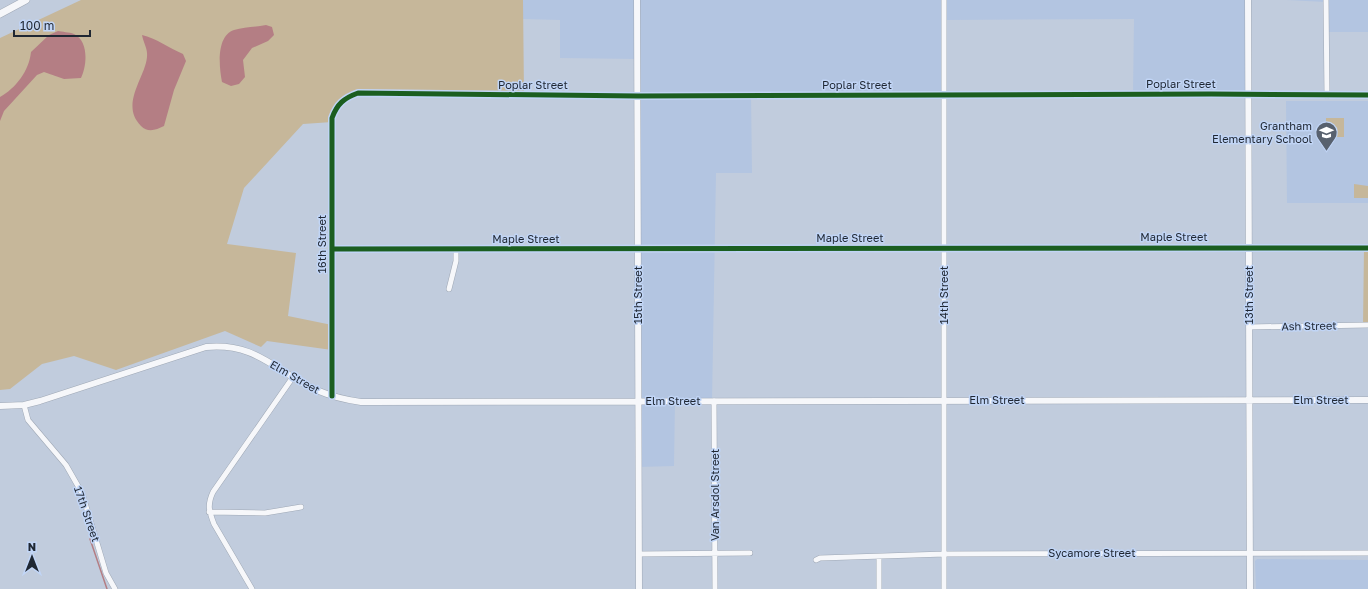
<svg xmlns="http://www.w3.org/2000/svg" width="1368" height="589" viewBox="0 0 1368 589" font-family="'Golos Text',sans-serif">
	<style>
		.built { fill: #b3c5e1 }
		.green { fill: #c6b79a }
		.water { fill: #b47e84 }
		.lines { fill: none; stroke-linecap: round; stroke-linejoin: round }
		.stream { stroke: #b47e84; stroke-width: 1.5 }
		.minor-casing { stroke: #9fa8b5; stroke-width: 6 }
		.major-casing { stroke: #9fa8b5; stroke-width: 7 }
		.highway-casing { stroke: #9fa8b5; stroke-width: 8 }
		.minor { stroke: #f6f7fa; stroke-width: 5 }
		.major { stroke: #f6f7fa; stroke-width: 6 }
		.highway { stroke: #f6f7fa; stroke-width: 7 }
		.cycleway-casing { stroke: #c1d5f6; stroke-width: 8 }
		.cycleway { stroke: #1b5e20; stroke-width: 5 }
		.labels { text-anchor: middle; stroke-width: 3; stroke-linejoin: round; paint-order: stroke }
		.street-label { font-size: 11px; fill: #1f2733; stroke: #c1d5f6 }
		.poi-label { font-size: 11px; fill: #1f2733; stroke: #c1d5f6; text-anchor: end }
	</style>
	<rect width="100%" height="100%" fill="#c1ccdd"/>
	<path class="built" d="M 523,0 L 1248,0 L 1248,94 L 1133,94 L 1134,19 L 944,20 L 944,95 L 751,95 L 752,173 L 716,173 L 712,401 L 675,401 L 674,466 L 638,467 L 637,59 L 560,58 L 560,20 L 523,19 Z
		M 1287,0 L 1368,0 L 1368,32 L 1326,32 L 1326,2 Z
		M 1286,101 L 1368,101 L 1368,203 L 1287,203 Z
		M 1257,559 L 1368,560 L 1368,589 L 1256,589 L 1255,561 Z"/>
	<path class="green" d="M 81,0 L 523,0 L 524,95 L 358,93 L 336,107 L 332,122 L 303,124 L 244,188 L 227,244 L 296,253 L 288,316 L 332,325 L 332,350 L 267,341 L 261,347 L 225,331 L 116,370 L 74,356 L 42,364 L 10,389 L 0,390 L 0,38 Z
		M 1326,118 L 1344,118 L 1344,137 L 1326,137 Z
		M 1354,184 L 1368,186 L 1368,198 L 1354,198 Z
		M 1364,248 L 1368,248 L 1368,325 L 1363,325 Z"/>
	<path class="water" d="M 266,25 L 272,27 L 274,35 L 268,41 L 252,48 L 243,60 L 245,77 L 239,84 L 231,86 L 222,82 C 219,67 216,36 234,30 C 244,27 256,27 266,25 Z
		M 58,31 C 62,32 69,32 74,34 C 89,41 87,66 81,78 L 64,79 L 44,72 L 37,75 L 4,111 L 0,121 L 0,97 C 16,88 29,71 31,52 L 49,35 Z
		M 142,35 C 156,38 169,48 183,54 L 186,61 L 174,90 L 164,126 C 156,130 148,133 141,126 C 118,103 149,74 147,53 C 147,48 143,41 142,35 Z"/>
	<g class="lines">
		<path class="stream" d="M 90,539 L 107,589"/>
		<defs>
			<path id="minor" d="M 944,0 L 944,589
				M 1326,0 L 1327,96
				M 332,249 L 1368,248
				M 449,289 L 456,261 L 456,249
				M 1249,327 L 1368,325
				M 332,396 L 332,118 C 337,104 344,98 358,93 L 638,96 L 1211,94 L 1368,95
				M 714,401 L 715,589
				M 24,405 L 28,420 L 66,465 L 82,493 L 106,573 L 115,589
				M 209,512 L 265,513 L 301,507
				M 639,554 L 750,553
				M 879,557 L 879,589
				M 816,560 L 820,558 L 945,554 L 1368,553
				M 252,589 L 214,524 C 209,511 207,505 213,492 L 293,377"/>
			<path id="major" d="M 637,0 L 639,589
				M 1248,0 L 1250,589
				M 0,406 L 24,405 L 40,401 L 206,347 C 258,342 276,373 319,391 C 333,397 347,400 361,402 L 1368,400"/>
			<path id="highway" d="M 0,14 L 26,0"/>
		</defs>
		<use href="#minor" class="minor-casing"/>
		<use href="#major" class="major-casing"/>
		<use href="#highway" class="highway-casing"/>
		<use href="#minor" class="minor"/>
		<use href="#major" class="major"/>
		<use href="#highway" class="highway"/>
		<defs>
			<path id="cycleway" d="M 332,249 L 1368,248
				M 332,396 L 332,118 C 337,104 344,98 358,93 L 638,96 L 1211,94 L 1368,95"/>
		</defs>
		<use href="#cycleway" class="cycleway-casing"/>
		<use href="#cycleway" class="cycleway"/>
	</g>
	<defs>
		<symbol id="school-pin" viewBox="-11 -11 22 30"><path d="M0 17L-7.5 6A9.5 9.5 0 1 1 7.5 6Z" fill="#58616e" stroke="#c1d5f6"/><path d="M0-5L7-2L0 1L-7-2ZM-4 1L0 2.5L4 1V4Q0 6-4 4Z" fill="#fff"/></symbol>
	</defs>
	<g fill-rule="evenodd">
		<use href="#school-pin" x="1314" y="120" width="25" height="34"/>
	</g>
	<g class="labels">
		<g class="street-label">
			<text x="1181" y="88">Poplar Street</text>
			<text x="533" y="89">Poplar Street</text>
			<text x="857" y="89">Poplar Street</text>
			<text x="1174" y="241">Maple Street</text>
			<text x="850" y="242">Maple Street</text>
			<text x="526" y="243">Maple Street</text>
			<text transform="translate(322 244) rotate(-90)" y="4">16th Street</text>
			<text transform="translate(638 295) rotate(-90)" y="4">15th Street</text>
			<text transform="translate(944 295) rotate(-90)" y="4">14th Street</text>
			<text transform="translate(1249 295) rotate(-90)" y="4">13th Street</text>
			<text transform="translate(1309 326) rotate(-1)" y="4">Ash Street</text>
			<text transform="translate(295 377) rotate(30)" y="4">Elm Street</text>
			<text x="997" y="404">Elm Street</text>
			<text x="1321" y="404">Elm Street</text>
			<text x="673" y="405">Elm Street</text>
			<text transform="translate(715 495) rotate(-90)" y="4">Van Arsdol Street</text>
			<text transform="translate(87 514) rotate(71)" y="4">17th Street</text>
			<text x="1092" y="557">Sycamore Street</text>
		</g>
		<g class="poi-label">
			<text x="1312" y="130">Grantham<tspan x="1312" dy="13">Elementary School</tspan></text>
		</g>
	</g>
	<g transform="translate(32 557)" stroke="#c1d5f6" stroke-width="3" paint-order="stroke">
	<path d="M0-3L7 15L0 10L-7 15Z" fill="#1f2733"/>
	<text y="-6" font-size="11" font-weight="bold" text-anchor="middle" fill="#1f2733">N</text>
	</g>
	<path d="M14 30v6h76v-6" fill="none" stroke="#1f2733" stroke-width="2"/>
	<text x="20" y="30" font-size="12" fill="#1f2733" stroke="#c1d5f6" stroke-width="3" paint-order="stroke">100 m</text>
</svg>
